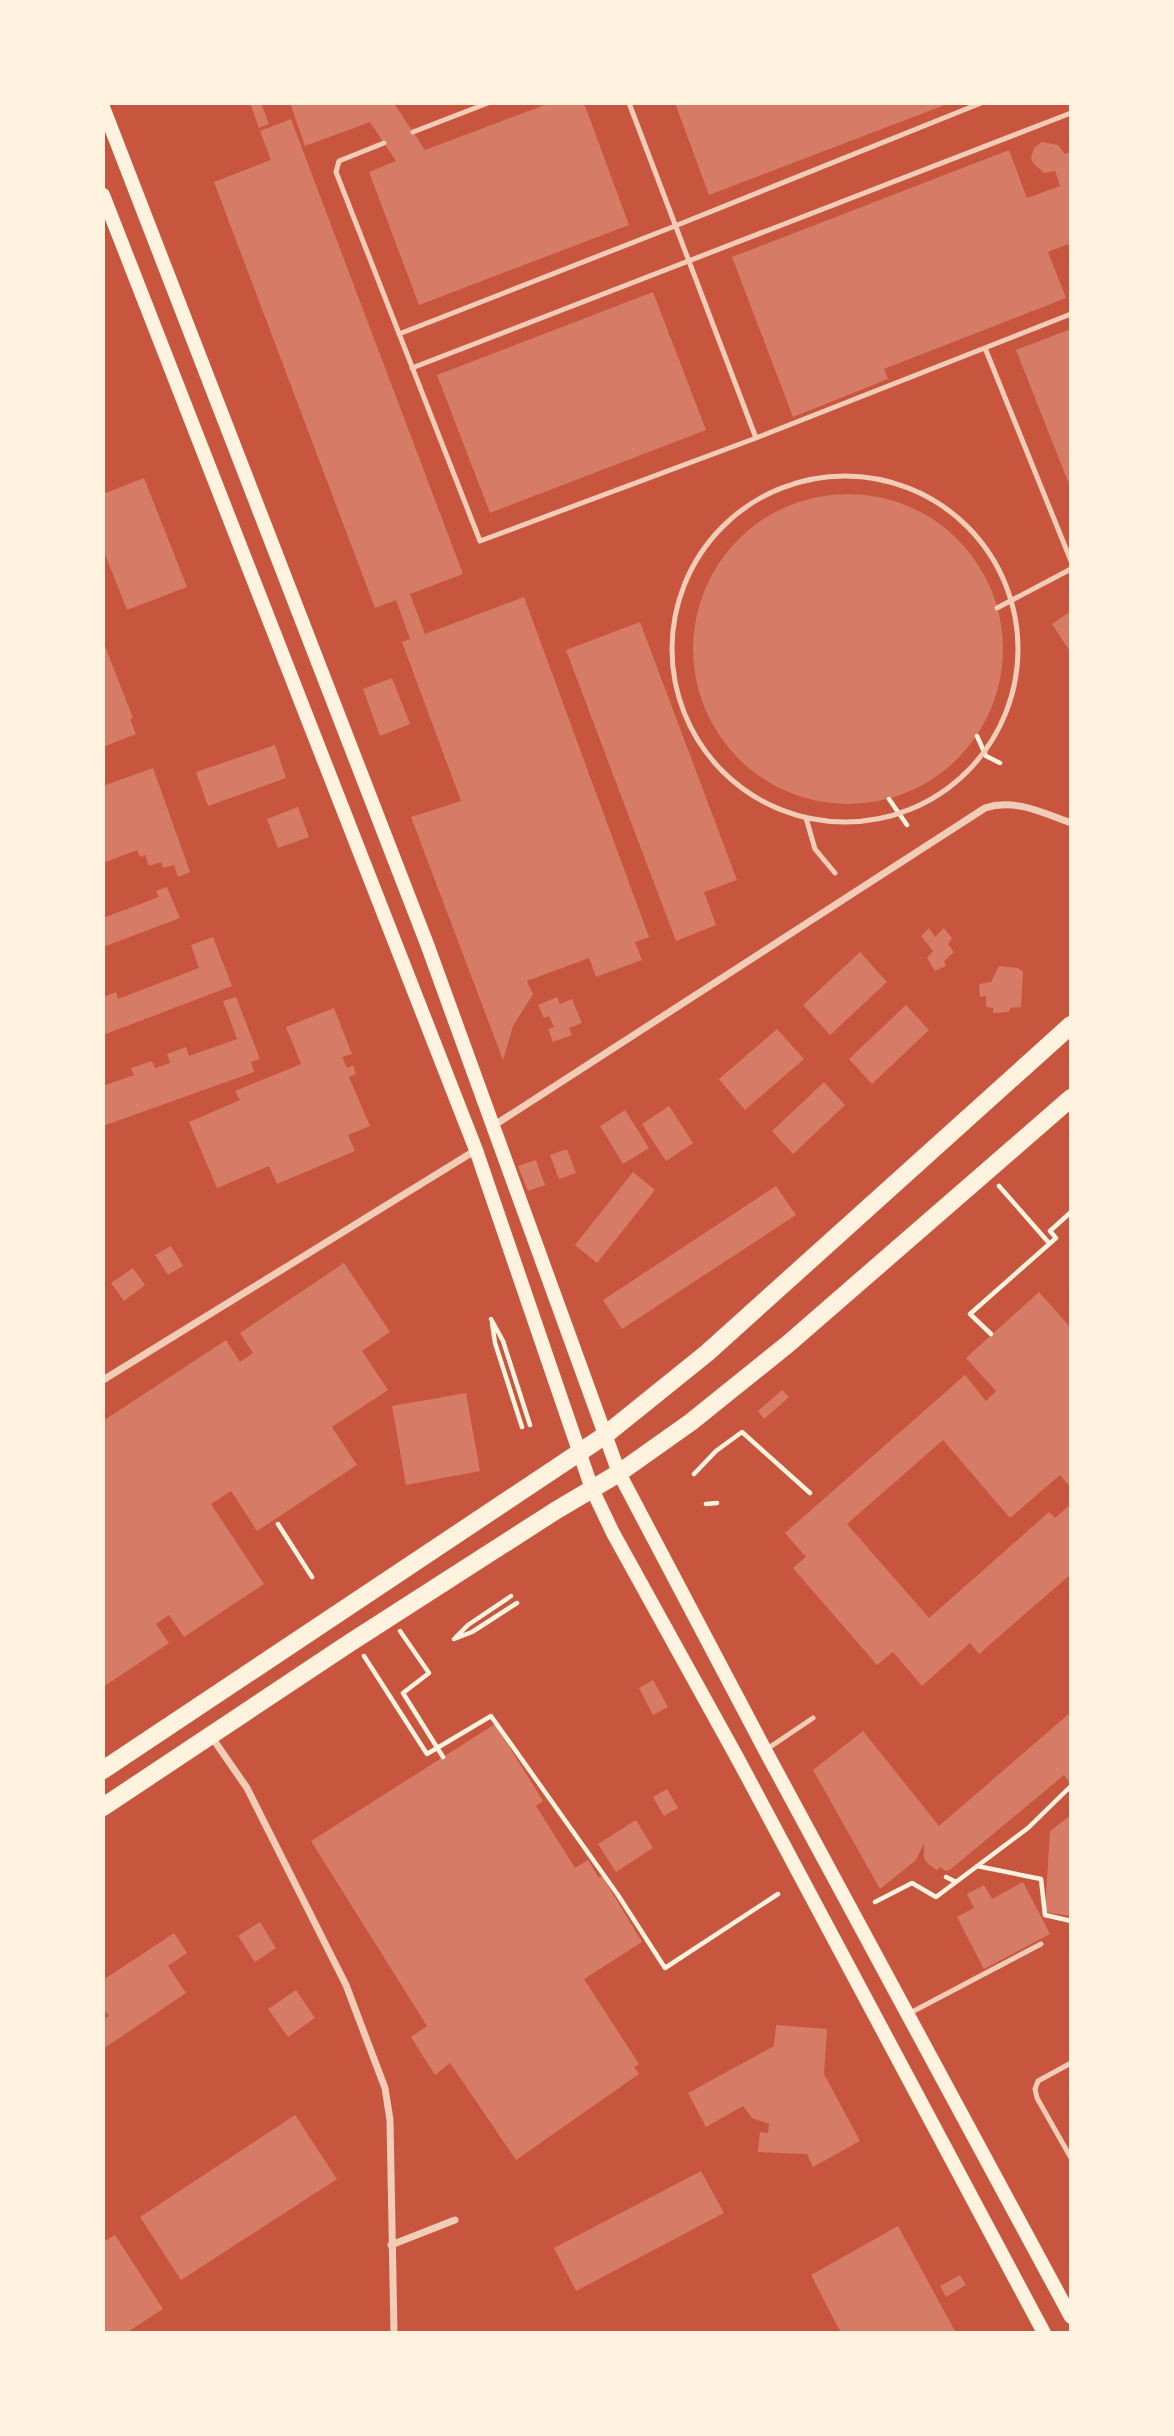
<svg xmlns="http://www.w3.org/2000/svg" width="1174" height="2436" viewBox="0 0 1174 2436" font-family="Commissioner,sans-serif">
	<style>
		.building { fill: #d67c66 }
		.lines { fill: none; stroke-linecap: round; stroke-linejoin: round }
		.path { stroke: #fff3e0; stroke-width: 4.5 }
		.service { stroke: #f1ccb7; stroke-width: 5 }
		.minor { stroke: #f1ccb7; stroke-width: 7 }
		.secondary { stroke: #fff3e0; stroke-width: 14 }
		.primary { stroke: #fff3e0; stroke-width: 18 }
	</style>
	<rect width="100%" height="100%" fill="#c8553d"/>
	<path class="building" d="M 250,103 L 261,103 L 269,124 L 259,128 Z
		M 290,103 L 400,103 L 395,105 L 425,150 L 550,103 L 584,103 L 629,225 L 419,305 L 369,172 L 396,161 L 370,122 L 305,146 Z
		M 675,103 L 950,103 L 709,195 Z
		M 291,119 L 463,574 L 410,594 L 425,634 L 524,597 L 649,937 L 635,942 L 642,960 L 596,977 L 589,958 L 527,981 L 533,994 L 513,1026 L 503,1060 L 411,817 L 461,801 L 402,642 L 410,639 L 396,600 L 375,608 L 214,182 L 271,160 L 260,131 Z
		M 1042,142 L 1058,145 L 1065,154 L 1071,152 L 1071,250 L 1068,244 L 1048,252 L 1066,298 L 884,369 L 888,379 L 793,417 L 732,257 L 1009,150 L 1027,198 L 1060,186 L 1055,171 L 1044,173 L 1033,163 L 1031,158 L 1034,148 Z
		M 653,292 L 706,430 L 490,513 L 437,375 Z
		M 1071,329 L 1071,489 L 1016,350 Z
		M 144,478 L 187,587 L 127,610 L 103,549 L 103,494 Z
		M693 649a155 155 0 1 1 310 0a155 155 0 1 1-310 0Z
		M 1071,611 L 1071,653 L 1052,624 Z
		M 640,622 L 737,880 L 704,892 L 716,925 L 676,941 L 566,650 Z
		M 103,641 L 133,718 L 130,719 L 136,734 L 103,747 Z
		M 392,678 L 410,724 L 380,736 L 363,689 Z
		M 275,745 L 286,778 L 208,806 L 196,772 Z
		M 153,768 L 190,872 L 178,877 L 174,865 L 163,868 L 161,862 L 149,866 L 145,855 L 140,857 L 137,850 L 103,863 L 103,786 Z
		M 298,807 L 309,837 L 278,848 L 267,819 Z
		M 167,887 L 180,918 L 103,947 L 103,918 L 159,897 L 156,891 Z
		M 929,928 L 935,937 L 944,928 L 952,938 L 948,944 L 954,952 L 944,961 L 946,966 L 935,971 L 927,958 L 933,951 L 921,936 Z
		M 213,937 L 232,986 L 103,1035 L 103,997 L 116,992 L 118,999 L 199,968 L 191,945 Z
		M 860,952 L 887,982 L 830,1035 L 803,1005 Z
		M 999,966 L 1018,968 L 1023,972 L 1021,1007 L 1010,1008 L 1009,1012 L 993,1013 L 993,1008 L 986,1007 L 986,996 L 980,997 L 979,984 L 991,982 Z
		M 236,997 L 260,1059 L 251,1062 L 254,1072 L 103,1126 L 103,1086 L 134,1075 L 131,1068 L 152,1061 L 155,1068 L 170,1063 L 167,1054 L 186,1047 L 189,1056 L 237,1039 L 223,1001 Z
		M 557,997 L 560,1004 L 572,999 L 582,1023 L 569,1028 L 572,1035 L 553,1042 L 548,1029 L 554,1027 L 549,1016 L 544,1018 L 538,1005 Z
		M 906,1005 L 929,1030 L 872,1084 L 849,1059 Z
		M 334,1008 L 352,1054 L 342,1057 L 347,1068 L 353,1065 L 356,1074 L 349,1077 L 370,1126 L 348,1135 L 355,1151 L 277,1184 L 269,1166 L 217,1188 L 189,1122 L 240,1100 L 235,1091 L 301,1064 L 286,1027 Z
		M 777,1029 L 804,1059 L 745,1110 L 719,1079 Z
		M 824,1082 L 845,1105 L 793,1154 L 772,1131 Z
		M 669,1106 L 693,1143 L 666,1161 L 642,1124 Z
		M 625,1110 L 649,1148 L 623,1164 L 600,1126 Z
		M 567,1149 L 576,1173 L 559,1179 L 550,1155 Z
		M 536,1160 L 545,1185 L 528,1191 L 518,1166 Z
		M 633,1172 L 655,1190 L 597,1263 L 575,1245 Z
		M 776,1186 L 796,1215 L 622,1329 L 603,1300 Z
		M 171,1246 L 183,1266 L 168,1275 L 155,1255 Z
		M 344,1263 L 390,1332 L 362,1351 L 388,1390 L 332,1427 L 357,1465 L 257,1531 L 231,1491 L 211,1504 L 264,1584 L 184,1637 L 169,1615 L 156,1624 L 169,1643 L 103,1687 L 103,1421 L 226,1340 L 240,1362 L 253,1353 L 240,1333 Z
		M 133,1268 L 145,1285 L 124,1301 L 111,1283 Z
		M 1039,1292 L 1071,1328 L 1071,1488 L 1060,1475 L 1010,1518 L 943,1440 L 847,1524 L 929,1618 L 1049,1512 L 1055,1518 L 1071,1504 L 1071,1574 L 979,1654 L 970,1643 L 922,1686 L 893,1652 L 877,1665 L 793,1568 L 806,1557 L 785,1533 L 965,1375 L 986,1401 L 996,1391 L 966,1358 Z
		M 782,1390 L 789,1397 L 764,1419 L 758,1411 Z
		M 466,1393 L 480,1471 L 406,1485 L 392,1406 Z
		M 653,1680 L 668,1707 L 653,1715 L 639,1688 Z
		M 1071,1712 L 1071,1784 L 1064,1775 L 951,1869 L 946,1871 L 940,1867 L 937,1870 L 928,1864 L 924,1858 L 924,1843 L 916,1860 L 880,1889 L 813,1770 L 863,1731 L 939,1826 Z
		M 495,1724 L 543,1801 L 536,1806 L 575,1868 L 588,1860 L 599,1878 L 602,1876 L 642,1942 L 584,1979 L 639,2064 L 634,2067 L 639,2074 L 516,2160 L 450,2063 L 435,2075 L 411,2037 L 427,2026 L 311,1841 Z
		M 667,1789 L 678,1808 L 664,1816 L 653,1797 Z
		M 1071,1815 L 1071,1916 L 1045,1912 L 1050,1831 Z
		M 636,1820 L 653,1848 L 616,1872 L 598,1844 Z
		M 1023,1882 L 1050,1934 L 984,1969 L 957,1917 L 974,1908 L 967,1894 L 984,1885 L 992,1899 Z
		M 260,1922 L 276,1948 L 255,1962 L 238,1936 Z
		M 174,1933 L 187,1953 L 168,1966 L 186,1993 L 103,2049 L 103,2020 L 109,2016 L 103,2008 L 103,1980 Z
		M 296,1990 L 315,2018 L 288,2037 L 268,2009 Z
		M 776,2025 L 827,2029 L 824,2074 L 860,2141 L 813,2167 L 807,2154 L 758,2152 L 760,2132 L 768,2133 L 769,2124 L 752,2118 L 743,2106 L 706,2127 L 688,2093 L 774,2046 Z
		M 295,2115 L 337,2179 L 181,2280 L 140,2217 Z
		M 701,2171 L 724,2213 L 576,2291 L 554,2248 Z
		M 898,2226 L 956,2333 L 841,2333 L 811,2275 Z
		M 115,2235 L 163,2309 L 126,2333 L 103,2333 L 103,2242 Z
		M 960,2275 L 966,2285 L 946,2297 L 940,2286 Z"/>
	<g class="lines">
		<path class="path" d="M 977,736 L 986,756 L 1000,763
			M 889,799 L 907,825
			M 999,1186 L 1049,1243
			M 491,1319 L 503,1341 L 530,1425
			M 492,1323 L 495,1343 L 522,1427
			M 991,1334 L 970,1314 L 1056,1238 L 1050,1231 L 1071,1212
			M 694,1474 L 716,1451 L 742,1432 L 810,1493
			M 706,1504 L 717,1503
			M 278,1524 L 312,1577
			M 400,1631 L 429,1673 L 403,1693 L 443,1757
			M 456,1637 L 468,1625 L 511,1596
			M 454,1639 L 472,1632 L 517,1603
			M 364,1656 L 427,1754 L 491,1716 L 618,1895 L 665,1968 L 778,1894
			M 977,1866 L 1041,1879 L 1045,1915 L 1071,1921
			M 946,1877 L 956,1882
			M 875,1902 L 912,1883 L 936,1897 L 1028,1828 L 1071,1786"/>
		<path class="service" d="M 629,103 L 756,438
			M 413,132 L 488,103
			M 384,143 L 339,161 L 336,172 L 480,541 L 756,438 L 1071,314
			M 399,334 L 675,226 L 981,103
			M 985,348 L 1071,561
			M 412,368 L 1071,113
			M672 649a173 173 0 1 1 346 0a173 173 0 1 1-346 0Z
			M 997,608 L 1071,569
			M 806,818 L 815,849 L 835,873
			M 767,1749 L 813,1718
			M 910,2013 L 1041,1944
			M 1071,2063 L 1038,2081 L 1035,2089 L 1037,2098 L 1071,2158"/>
		<path class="minor" d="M 493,1126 L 985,808 C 1015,798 1043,813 1071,823
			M 103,1380 L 476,1150
			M 211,1736 L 247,1788 L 346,1985 L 385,2088 L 390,2120 L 394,2333
			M 391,2245 L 455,2220"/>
		<path class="secondary" d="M 103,107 L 427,944 L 619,1473 L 765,1750 L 1071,2317
			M 103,195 L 476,1150 L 592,1489 L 613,1533 L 739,1761 L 1044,2333"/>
		<path class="primary" d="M 103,1770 L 604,1436 L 707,1353 L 1071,1025
			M 103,1807 L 348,1644 L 555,1511 L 619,1473 L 691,1422 L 788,1344 L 1071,1098"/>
	</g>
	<rect width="1174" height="2436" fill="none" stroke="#fff3e0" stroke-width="210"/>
</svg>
